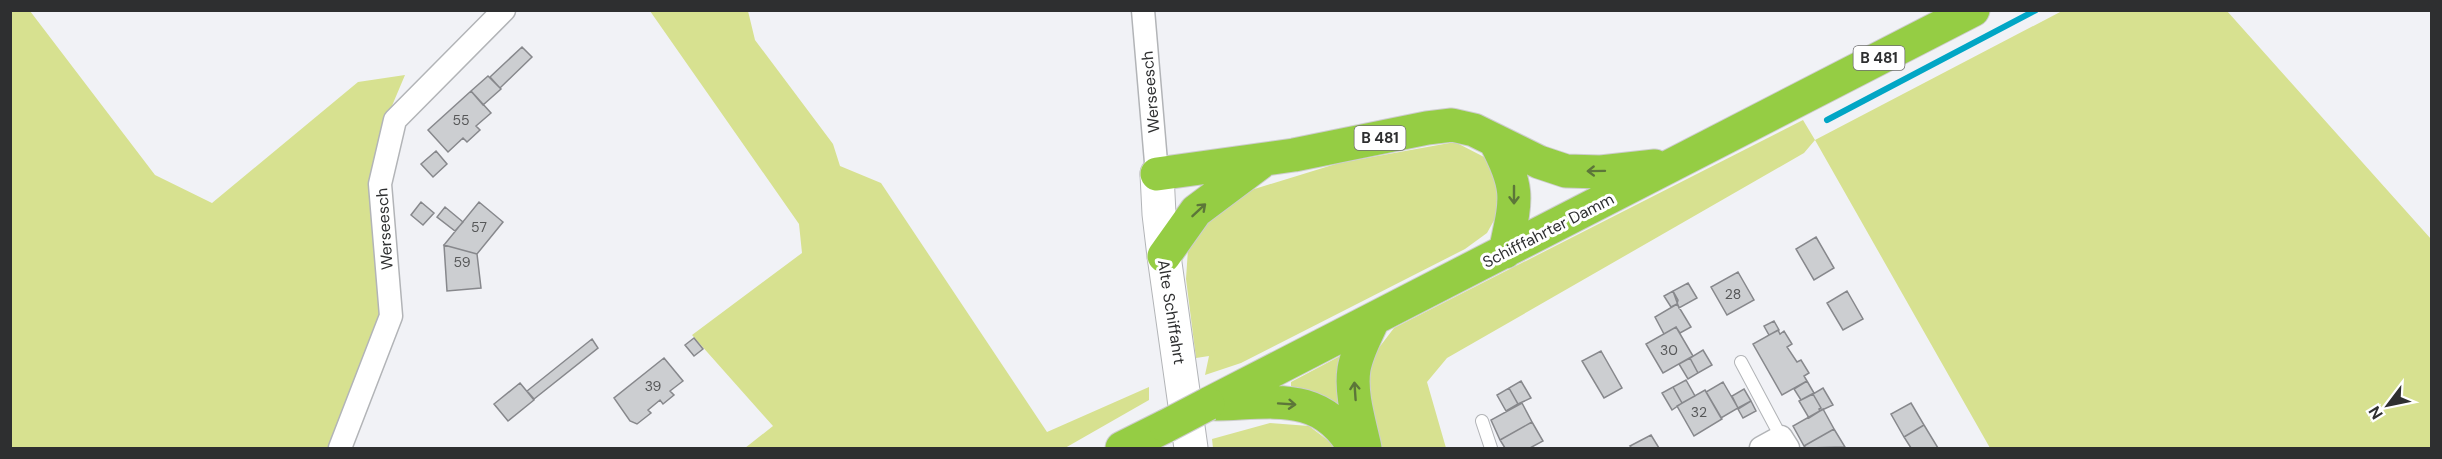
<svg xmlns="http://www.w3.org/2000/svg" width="2442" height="459" viewBox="0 0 2442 459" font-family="'DM Sans',sans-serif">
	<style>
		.green { fill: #d7e190 }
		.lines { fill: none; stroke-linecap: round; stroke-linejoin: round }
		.stream { stroke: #01a6c5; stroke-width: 6 }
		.building { fill: #ccced1; stroke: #87888c; stroke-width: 1.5 }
		.lane-casing { stroke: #b2b4b7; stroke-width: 14 }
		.street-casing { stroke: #b2b4b7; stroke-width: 25 }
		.secondary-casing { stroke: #b2b4b7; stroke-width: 35 }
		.highway-casing { stroke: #cdcdcd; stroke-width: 35 }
		.lane { stroke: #fff; stroke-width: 12 }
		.street { stroke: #fff; stroke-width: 22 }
		.secondary { stroke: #fff; stroke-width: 33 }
		.highway { stroke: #95cd44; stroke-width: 33 }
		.highway-bridge-casing { stroke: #cdcdcd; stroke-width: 35; stroke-linecap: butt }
		.highway-bridge { stroke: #95cd44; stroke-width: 33 }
		.oneway { stroke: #5c7639 }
		.labels { text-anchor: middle; stroke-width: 6; stroke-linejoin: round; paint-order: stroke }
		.number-label { font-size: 14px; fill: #565758 }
		.shield { fill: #fff; stroke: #6d6d6e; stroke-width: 1.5 }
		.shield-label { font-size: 15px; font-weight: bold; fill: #2e2f30 }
		.street-label { font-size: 16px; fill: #2e2f30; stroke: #fff }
	</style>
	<rect width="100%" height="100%" fill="#f1f2f6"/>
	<path class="green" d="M 10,11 L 30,11 L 155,175 L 212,203 L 358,82 L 405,75 L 386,120 L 383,316 L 333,448 L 11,448 Z
		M 650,11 L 748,11 L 755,40 L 833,144 L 840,166 L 881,183 L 1047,432 L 1149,387 L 1149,400 L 1065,448 L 745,448 L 773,426 L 692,335 L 802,253 L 799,224 Z
		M 2062,11 L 2227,11 L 2431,239 L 2431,448 L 1990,448 L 1815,140 L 1804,153 L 1447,358 L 1427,382 L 1446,448 L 1380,448 L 1363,386 L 1368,362 L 1394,328 L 1803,120 L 1815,140 Z
		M 1455,142 L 1486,158 L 1500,180 L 1502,206 L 1487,233 L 1465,249 L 1241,363 L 1205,375 L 1209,356 L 1196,358 L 1186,279 L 1188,249 L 1201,224 L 1248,191 L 1339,163 Z
		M 1342,355 L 1344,413 L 1291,386 L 1291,382 Z
		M 1270,423 L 1309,426 L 1338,448 L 1213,448 L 1212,439 Z"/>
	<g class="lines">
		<path class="stream" d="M 1827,120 L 2036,10"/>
	</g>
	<path class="building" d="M 522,47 L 532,57 L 500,88 L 490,77 Z
		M 488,76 L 501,89 L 483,105 L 471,91 Z
		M 471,91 L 491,113 L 476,126 L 480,130 L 467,142 L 463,138 L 448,152 L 428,130 Z
		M 436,151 L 447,164 L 433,177 L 421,164 Z
		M 421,202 L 434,213 L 423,225 L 411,215 Z
		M 479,202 L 503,222 L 477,254 L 444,245 Z
		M 445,207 L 463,222 L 455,231 L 437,217 Z
		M 1816,237 L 1834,268 L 1814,280 L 1796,249 Z
		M 444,245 L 477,254 L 481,288 L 447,291 Z
		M 1738,272 L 1754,300 L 1727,315 L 1711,287 Z
		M 1688,283 L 1697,298 L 1679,308 L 1673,291 Z
		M 1673,291 L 1678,300 L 1677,304 L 1671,307 L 1664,296 Z
		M 1847,291 L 1863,319 L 1843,330 L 1827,303 Z
		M 1677,304 L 1691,327 L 1680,333 L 1676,327 L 1664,334 L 1655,317 Z
		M 1774,321 L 1779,330 L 1769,335 L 1764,326 Z
		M 1676,327 L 1693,356 L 1663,373 L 1646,344 Z
		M 1778,330 L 1780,334 L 1784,331 L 1792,344 L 1787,347 L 1797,362 L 1801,360 L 1809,373 L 1804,376 L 1807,381 L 1782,395 L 1753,344 Z
		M 694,338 L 703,349 L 694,356 L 685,345 Z
		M 592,339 L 598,348 L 534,399 L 527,391 Z
		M 1703,350 L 1712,365 L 1698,373 L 1690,358 Z
		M 1601,351 L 1622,388 L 1604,398 L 1582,361 Z
		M 664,358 L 683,381 L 670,391 L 674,395 L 663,404 L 660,400 L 648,410 L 651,413 L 637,424 L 630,421 L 614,398 Z
		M 1690,358 L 1698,373 L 1688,379 L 1679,364 Z
		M 1686,380 L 1695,396 L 1682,403 L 1673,387 Z
		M 1521,381 L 1531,398 L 1518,404 L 1509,388 Z
		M 1807,381 L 1814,393 L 1801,400 L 1794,389 Z
		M 1723,382 L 1738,408 L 1721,418 L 1706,392 Z
		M 520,383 L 534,400 L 508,421 L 494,404 Z
		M 1673,387 L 1682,403 L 1672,410 L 1662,393 Z
		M 1509,388 L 1518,404 L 1506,411 L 1497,395 Z
		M 1823,388 L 1833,405 L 1820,411 L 1819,409 L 1821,408 L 1813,394 Z
		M 1744,389 L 1751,401 L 1738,408 L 1732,396 Z
		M 1705,390 L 1722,419 L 1694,436 L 1677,406 Z
		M 1813,394 L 1821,408 L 1819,409 L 1820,411 L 1809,418 L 1799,401 Z
		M 1751,401 L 1756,411 L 1743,418 L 1738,409 Z
		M 1522,403 L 1532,422 L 1500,440 L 1491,420 Z
		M 1911,403 L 1924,425 L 1904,437 L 1891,414 Z
		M 1823,409 L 1834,429 L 1804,446 L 1793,426 Z
		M 1532,422 L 1543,441 L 1530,448 L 1505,448 L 1500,440 Z
		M 1924,425 L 1938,448 L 1911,448 L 1904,437 Z
		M 1834,429 L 1845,447 L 1806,448 L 1804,446 Z
		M 1651,435 L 1659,448 L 1632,448 L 1630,446 Z"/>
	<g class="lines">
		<defs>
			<path id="lane" d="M 1741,362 L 1781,437
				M 1482,421 L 1491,448"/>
			<path id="street" d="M 1143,10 L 1157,174
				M 340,448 L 391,316 L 380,184 L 395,120 L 504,10
				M 1761,448 L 1781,437 L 1788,448"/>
			<path id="secondary" d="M 1157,174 L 1159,214 L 1164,256 L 1191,448"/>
			<path id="highway" d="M 1495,141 C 1521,190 1516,200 1505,252
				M 1157,174 L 1294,155 L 1427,128 L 1452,125 L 1474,130 L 1539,162 L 1566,171 L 1601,172 L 1655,166
				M 1164,256 L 1196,211 L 1260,163
				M 1208,404 L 1973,10
				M 1216,404 C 1272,403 1322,390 1354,448
				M 1122,448 L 1166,426
				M 1365,448 C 1360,424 1350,394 1354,369 C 1357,352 1366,336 1373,320"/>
		</defs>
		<use href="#lane" class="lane-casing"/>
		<use href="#street" class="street-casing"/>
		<use href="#secondary" class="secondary-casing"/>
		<use href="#highway" class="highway-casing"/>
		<use href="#lane" class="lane"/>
		<use href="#street" class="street"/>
		<use href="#secondary" class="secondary"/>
		<use href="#highway" class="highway"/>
		<defs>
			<path id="highway-bridge" d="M 1166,426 L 1208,404"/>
		</defs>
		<use href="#highway-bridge" class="highway-bridge-casing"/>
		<use href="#highway-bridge" class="highway-bridge"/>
	</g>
	<defs><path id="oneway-shaft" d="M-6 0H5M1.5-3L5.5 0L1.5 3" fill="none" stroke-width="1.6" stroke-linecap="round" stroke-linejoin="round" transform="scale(1.5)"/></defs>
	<g class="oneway">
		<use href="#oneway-shaft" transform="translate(1596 171) rotate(179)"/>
		<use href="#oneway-shaft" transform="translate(1514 195) rotate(90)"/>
		<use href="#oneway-shaft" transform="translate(1199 210) rotate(-43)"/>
		<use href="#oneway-shaft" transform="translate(1355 391) rotate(-94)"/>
		<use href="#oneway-shaft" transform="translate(1287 404) rotate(4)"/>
	</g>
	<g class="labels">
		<g class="number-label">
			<text x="461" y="125">55</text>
			<text x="479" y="232">57</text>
			<text x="462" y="267">59</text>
			<text x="1733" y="299">28</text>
			<text x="1669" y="355">30</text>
			<text x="653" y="391">39</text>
			<text x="1699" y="417">32</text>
		</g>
		<g class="shield">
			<rect x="1853.5" y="46" width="51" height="24" rx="4.5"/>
			<rect x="1354.5" y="126" width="51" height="24" rx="4.5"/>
		</g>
		<g class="shield-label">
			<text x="1879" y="63">B 481</text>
			<text x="1380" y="143">B 481</text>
		</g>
		<g class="street-label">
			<text transform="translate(1150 92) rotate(-95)" y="6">Werseesch</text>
			<text transform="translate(384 229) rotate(-94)" y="6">Werseesch</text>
			<text transform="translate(1548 230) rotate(-27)" y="6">Schifffahrter Damm</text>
			<text transform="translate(1172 312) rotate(81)" y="6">Alte Schiffahrt</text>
		</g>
	</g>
	<rect width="2442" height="459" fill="none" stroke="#2e2f30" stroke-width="24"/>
	<g transform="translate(2388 405) rotate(238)" stroke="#ffffff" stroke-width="4.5" paint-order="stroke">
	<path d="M0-4.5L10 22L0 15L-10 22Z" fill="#2e2f30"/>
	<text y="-9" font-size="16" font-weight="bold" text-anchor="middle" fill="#2e2f30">N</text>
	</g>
</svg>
